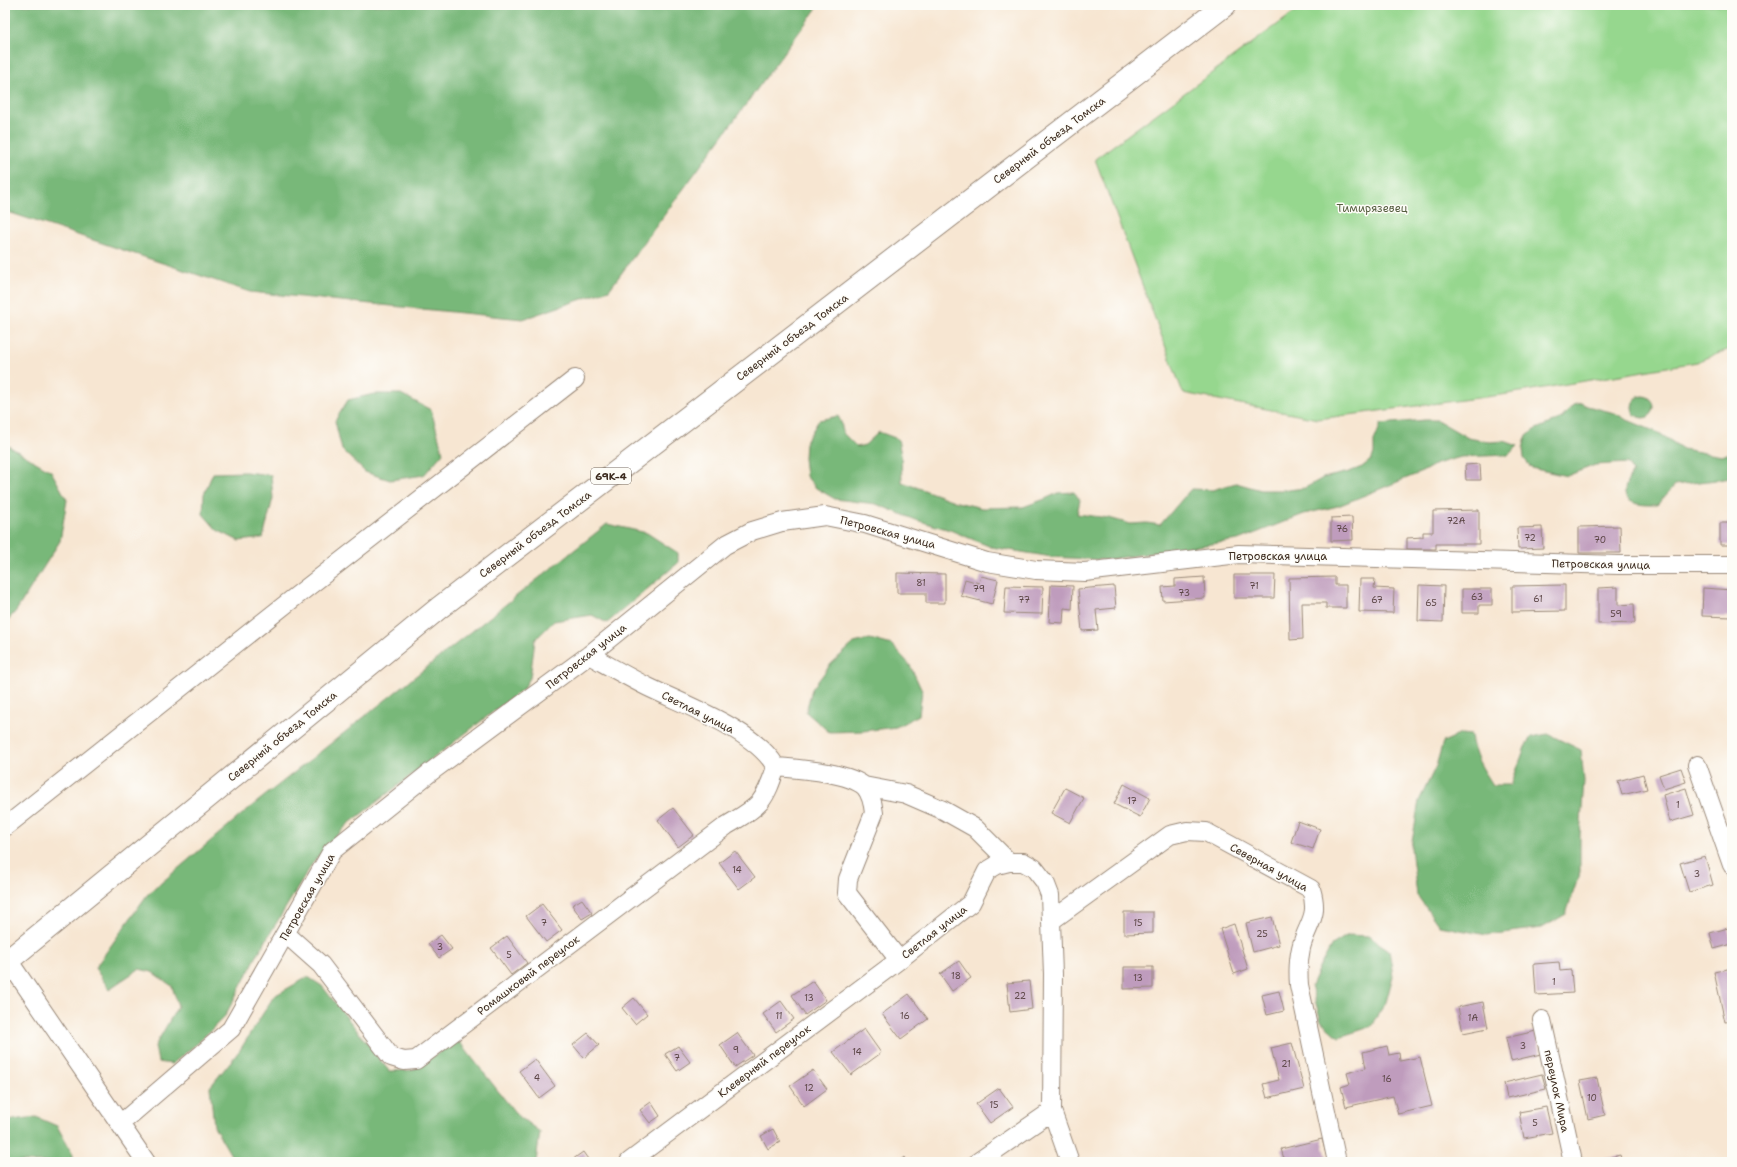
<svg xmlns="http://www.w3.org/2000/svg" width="1737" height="1167" viewBox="0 0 1737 1167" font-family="'Shantell Sans',sans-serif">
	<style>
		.green { fill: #96d78e; stroke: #688056 }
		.forest { fill: #78b879; stroke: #5a714c }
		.building { fill: #bf9cbd }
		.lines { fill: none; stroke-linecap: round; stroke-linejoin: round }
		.street-casing { stroke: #998878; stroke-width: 20 }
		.primary-casing { stroke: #998878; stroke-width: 24 }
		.street { stroke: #fff; stroke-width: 18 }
		.primary { stroke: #fff; stroke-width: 22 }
		.labels { text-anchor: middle; stroke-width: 3; stroke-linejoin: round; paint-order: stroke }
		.number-label { font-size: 9px; fill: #5c4646 }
		.shield { fill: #fdfcf7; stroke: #75695f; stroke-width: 1 }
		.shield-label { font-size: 10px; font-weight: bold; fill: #3b2a1e }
		.street-label { font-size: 11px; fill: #3b2a1e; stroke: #fdfcf7 }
		.park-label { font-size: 11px; fill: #565e40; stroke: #fdfcf7 }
	</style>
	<rect width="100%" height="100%" fill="#fdfcf7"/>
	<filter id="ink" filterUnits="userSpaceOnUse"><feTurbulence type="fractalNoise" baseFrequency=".025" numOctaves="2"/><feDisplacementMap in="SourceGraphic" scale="8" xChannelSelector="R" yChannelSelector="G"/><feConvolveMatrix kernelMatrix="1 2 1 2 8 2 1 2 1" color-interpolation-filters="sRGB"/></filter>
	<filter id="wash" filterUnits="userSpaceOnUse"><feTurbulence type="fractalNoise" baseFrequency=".012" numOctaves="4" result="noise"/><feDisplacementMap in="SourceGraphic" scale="16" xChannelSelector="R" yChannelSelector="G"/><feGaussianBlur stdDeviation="0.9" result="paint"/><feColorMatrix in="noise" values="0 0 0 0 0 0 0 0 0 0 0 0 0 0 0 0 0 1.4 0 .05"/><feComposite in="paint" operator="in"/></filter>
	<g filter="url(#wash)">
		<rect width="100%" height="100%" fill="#f7e6d2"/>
		<path class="green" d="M 1304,5 L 1732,5 L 1732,348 L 1697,362 L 1508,394 L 1318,419 L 1183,393 L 1095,159 Z"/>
		<path class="forest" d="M 5,5 L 819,5 L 609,290 L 523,319 L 250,292 L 5,211 Z
			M 374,394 L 401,394 L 431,410 L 443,453 L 424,475 L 390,480 L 365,472 L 342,450 L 335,421 L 348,400 Z
			M1632 407a11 11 0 1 1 22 0a11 11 0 1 1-22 0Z
			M 1581,403 L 1587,406 L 1615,413 L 1625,419 L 1659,433 L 1683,449 L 1722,456 L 1732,452 L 1732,478 L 1675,485 L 1657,505 C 1631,506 1614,500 1633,472 L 1627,463 L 1595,465 L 1567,476 L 1531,468 L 1524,458 L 1523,449 L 1526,437 L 1534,430 L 1562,418 L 1573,405 Z
			M 838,416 L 841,422 L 843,433 L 857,447 L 865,445 L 879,432 L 898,439 L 901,455 L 902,482 L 957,502 L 982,508 L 1023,507 L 1045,499 L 1058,493 L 1074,492 L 1080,500 L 1077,514 L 1109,518 L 1130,524 L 1147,523 L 1160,525 L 1191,489 L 1212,490 L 1236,483 L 1261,490 L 1288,490 L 1305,488 L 1323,478 L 1349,472 L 1362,467 L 1372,459 L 1374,453 L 1374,441 L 1381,424 L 1425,420 L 1437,420 L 1468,438 L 1490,442 L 1504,441 L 1518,446 L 1508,455 L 1461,457 L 1436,464 L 1422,472 L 1338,506 L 1304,514 L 1238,540 L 1105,560 L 1052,557 L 991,547 L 950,530 L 916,520 L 876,504 L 835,499 L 816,488 L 806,476 L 804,458 L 805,443 L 819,420 Z
			M 5,444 L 51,471 L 67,500 L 60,541 L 16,611 L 5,623 Z
			M 245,472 L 271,475 L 273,498 L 263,538 L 239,541 L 217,530 L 203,514 L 204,494 L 213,473 Z
			M 607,524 L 647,533 L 678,553 L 678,563 L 607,623 L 592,615 L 554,621 L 535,640 L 530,678 L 524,688 L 347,825 L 314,861 L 260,950 L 225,1016 L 199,1042 L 172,1064 L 158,1062 L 155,1046 L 178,1006 L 172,986 L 152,972 L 139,969 L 109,989 L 95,968 L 147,895 L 247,810 Z
			M 870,639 L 892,645 L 910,665 L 922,691 L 919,715 L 896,727 L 863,731 L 829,732 L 806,712 L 812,689 L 831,664 L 854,643 Z
			M 1461,734 L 1471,735 C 1473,755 1483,769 1493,785 L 1511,785 L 1525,747 L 1531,737 L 1548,734 L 1581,750 L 1584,781 L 1580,835 L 1580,872 L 1566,914 L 1542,928 L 1487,935 L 1439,926 L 1417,895 L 1411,848 L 1419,801 L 1436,766 L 1443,742 Z
			M 1348,935 L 1368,936 L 1389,950 L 1393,976 L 1386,1002 L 1370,1027 L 1339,1037 L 1321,1021 L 1311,986 L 1320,966 L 1332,945 Z
			M 308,977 L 322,986 L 389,1071 L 413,1070 L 458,1040 L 517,1115 L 540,1132 L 536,1162 L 235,1162 L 214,1126 L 210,1087 L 240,1050 L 274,996 Z
			M 36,1117 L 57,1126 L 73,1155 L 73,1162 L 5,1162 L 5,1127 L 12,1120 Z"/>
		<g id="blocks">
			<path class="building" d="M 1480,464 L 1481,480 L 1466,480 L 1465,465 Z
				M 1479,510 L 1479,544 L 1436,544 L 1436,549 L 1407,549 L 1407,538 L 1423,537 L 1423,532 L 1433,532 L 1433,511 Z
				M 1352,517 L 1353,540 L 1331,541 L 1331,518 Z
				M 1720,523 L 1732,523 L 1732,545 L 1720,545 Z
				M 1620,526 L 1621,553 L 1579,553 L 1579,527 Z
				M 1542,527 L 1543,548 L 1518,549 L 1517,528 Z
				M 897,573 L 945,574 L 945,603 L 926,603 L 926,593 L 897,593 Z
				M 1234,575 L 1275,575 L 1274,598 L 1234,598 Z
				M 981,576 L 998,580 L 992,604 L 961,596 L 965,579 L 979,583 Z
				M 1204,577 L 1205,598 L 1163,601 L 1162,587 L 1175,586 L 1175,579 Z
				M 1335,577 L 1335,585 L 1346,585 L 1346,608 L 1326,608 L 1326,603 L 1302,603 L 1303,639 L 1290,640 L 1289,578 Z
				M 1360,579 L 1375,579 L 1374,588 L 1394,589 L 1393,613 L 1359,612 Z
				M 1051,585 L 1073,586 L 1072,609 L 1064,608 L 1063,623 L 1049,622 Z
				M 1419,585 L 1444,586 L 1443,622 L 1418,621 Z
				M 1565,585 L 1565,611 L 1512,612 L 1512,586 Z
				M 1006,586 L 1043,587 L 1042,614 L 1004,613 Z
				M 1114,586 L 1116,608 L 1096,610 L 1098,630 L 1082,631 L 1078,589 Z
				M 1618,587 L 1618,605 L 1634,604 L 1635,623 L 1598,624 L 1598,588 Z
				M 1703,588 L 1732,590 L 1732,617 L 1702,616 Z
				M 1462,589 L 1492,589 L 1492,605 L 1479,605 L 1479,613 L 1462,613 Z
				M 1681,768 L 1686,782 L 1664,789 L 1659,775 Z
				M 1643,774 L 1647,789 L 1622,795 L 1618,781 Z
				M 1124,784 L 1150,798 L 1140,817 L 1114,804 Z
				M 1065,788 L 1084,798 L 1070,823 L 1051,813 Z
				M 1686,788 L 1694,815 L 1670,822 L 1663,795 Z
				M 673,808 L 694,835 L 678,847 L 658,820 Z
				M 1298,821 L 1320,829 L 1313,849 L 1291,842 Z
				M 735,851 L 755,877 L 739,889 L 719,863 Z
				M 1705,856 L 1713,885 L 1689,892 L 1680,863 Z
				M 582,899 L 592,913 L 582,919 L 572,905 Z
				M 542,904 L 562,930 L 546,942 L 526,916 Z
				M 1124,912 L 1153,912 L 1153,933 L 1124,934 Z
				M 1272,917 L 1279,945 L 1253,952 L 1246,923 Z
				M 1234,924 L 1248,969 L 1234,974 L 1220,929 Z
				M 1728,928 L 1732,944 L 1714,949 L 1710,933 Z
				M 441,935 L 452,949 L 439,958 L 428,944 Z
				M 507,936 L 527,963 L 511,975 L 491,948 Z
				M 959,961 L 971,978 L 952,991 L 940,974 Z
				M 1559,962 L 1560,971 L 1571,970 L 1573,993 L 1536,995 L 1534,964 Z
				M 1124,967 L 1153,967 L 1153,988 L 1124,989 Z
				M 1732,968 L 1732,1021 L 1725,1022 L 1714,972 Z
				M 813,981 L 826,1000 L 805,1015 L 792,995 Z
				M 1029,981 L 1032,1009 L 1010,1012 L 1007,983 Z
				M 1279,991 L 1284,1011 L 1267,1015 L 1262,995 Z
				M 909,994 L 928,1019 L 901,1039 L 882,1014 Z
				M 634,998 L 647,1014 L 635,1024 L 622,1008 Z
				M 781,1001 L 794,1019 L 776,1032 L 763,1014 Z
				M 1483,1002 L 1488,1028 L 1463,1033 L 1458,1007 Z
				M 864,1029 L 881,1053 L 851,1075 L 833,1052 Z
				M 1536,1031 L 1541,1054 L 1511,1061 L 1506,1038 Z
				M 588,1033 L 599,1045 L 584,1058 L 573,1045 Z
				M 737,1033 L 753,1055 L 735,1067 L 720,1045 Z
				M 1292,1043 L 1304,1089 L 1267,1098 L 1263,1084 L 1279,1080 L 1271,1048 Z
				M 678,1046 L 690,1062 L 677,1071 L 665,1054 Z
				M 1387,1046 L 1389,1055 L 1399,1053 L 1400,1061 L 1420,1057 L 1432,1106 L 1398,1114 L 1393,1096 L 1346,1107 L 1341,1087 L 1350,1084 L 1347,1073 L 1366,1068 L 1363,1052 Z
				M 535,1059 L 555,1086 L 539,1098 L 519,1071 Z
				M 813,1070 L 827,1089 L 804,1106 L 790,1086 Z
				M 1542,1074 L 1546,1089 L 1507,1098 L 1504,1083 Z
				M 1597,1078 L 1605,1115 L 1588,1119 L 1580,1081 Z
				M 999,1088 L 1013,1107 L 990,1123 L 976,1104 Z
				M 651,1102 L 660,1116 L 650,1123 L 640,1110 Z
				M 1546,1107 L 1552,1133 L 1524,1138 L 1519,1112 Z
				M 773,1129 L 780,1142 L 768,1149 L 761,1136 Z
				M 1322,1139 L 1328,1162 L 1285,1162 L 1281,1149 Z
				M 583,1152 L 590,1162 L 569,1162 Z
				M 1620,1155 L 1622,1162 L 1599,1162 L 1599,1160 Z
				M 905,1157 L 908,1162 L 899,1162 Z"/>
		</g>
	</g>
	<g filter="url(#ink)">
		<use href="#blocks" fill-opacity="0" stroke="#998878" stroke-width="1"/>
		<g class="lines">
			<defs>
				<path id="street" d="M 589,655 C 609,666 628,677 648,687 C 687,706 755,730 776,767 C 798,769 849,772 865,787 C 871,794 873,804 874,813 L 848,879 L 847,893 L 899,960 L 971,903 L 987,871 L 997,865 L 1009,862 L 1023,862 L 1034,868 L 1045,882 L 1050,895 L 1053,974 L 1052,1111 L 1070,1162
					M 1697,765 L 1732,865
					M 864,786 L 906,794 L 943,810 L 975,828 L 1009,862
					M 5,827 L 286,604 L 575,379
					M 1051,921 L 1170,835 L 1187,831 L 1206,832 L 1311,889 C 1320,918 1307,923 1301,948 C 1298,961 1298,972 1299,985 L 1337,1162
					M 286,934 L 321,965 L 391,1057 L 404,1061 L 416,1060 L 726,826 C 737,819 751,812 760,802 C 768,792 772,779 776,767
					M 8,960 L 146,1162
					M 1542,1020 L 1573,1162
					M 120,1124 L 231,1029 L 332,851 L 432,771 L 589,655 L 725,545 L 752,531 L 782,522 L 825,516 L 865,524 L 987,562 L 1036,570 L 1085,572 L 1239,554 L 1618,565 L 1732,565
					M 629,1162 L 899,960
					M 978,1162 L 1052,1111"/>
				<path id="primary" d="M 5,963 L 439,608 L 1225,5"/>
			</defs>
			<use href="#street" class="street-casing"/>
			<use href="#primary" class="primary-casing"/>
			<use href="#street" class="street"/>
			<use href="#primary" class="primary"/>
		</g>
	</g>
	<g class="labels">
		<g class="number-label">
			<text x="1456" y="524">72А</text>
			<text x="1342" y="532">76</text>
			<text x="1530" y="541">72</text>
			<text x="1600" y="543">70</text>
			<text x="921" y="586">81</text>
			<text x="1254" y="589">71</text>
			<text x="979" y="592">79</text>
			<text x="1184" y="596">73</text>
			<text x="1477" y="600">63</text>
			<text x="1538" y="602">61</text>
			<text x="1024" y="603">77</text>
			<text x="1377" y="603">67</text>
			<text x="1431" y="606">65</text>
			<text x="1616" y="617">59</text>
			<text x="1132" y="804">17</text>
			<text x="1678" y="808">1</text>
			<text x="737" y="873">14</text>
			<text x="1697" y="877">3</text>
			<text x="544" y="926">7</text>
			<text x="1138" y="926">15</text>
			<text x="1262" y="937">25</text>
			<text x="440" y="950">3</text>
			<text x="509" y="958">5</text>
			<text x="956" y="979">18</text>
			<text x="1138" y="981">13</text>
			<text x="1554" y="985">1</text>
			<text x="1020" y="999">22</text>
			<text x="809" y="1001">13</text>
			<text x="779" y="1019">11</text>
			<text x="905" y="1019">16</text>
			<text x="1473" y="1021">1А</text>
			<text x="1523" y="1049">3</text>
			<text x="736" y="1053">9</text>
			<text x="857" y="1055">14</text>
			<text x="677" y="1061">7</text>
			<text x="1286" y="1067">21</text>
			<text x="537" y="1081">4</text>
			<text x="1387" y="1082">16</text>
			<text x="809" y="1091">12</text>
			<text x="1592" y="1101">10</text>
			<text x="994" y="1108">15</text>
			<text x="1535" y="1126">5</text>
		</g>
		<rect class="shield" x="591" y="468" width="40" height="16" rx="3"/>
		<g class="shield-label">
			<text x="611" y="480">69К-4</text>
		</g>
		<g class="street-label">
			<text transform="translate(1049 140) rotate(-37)" y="4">Северный объезд Томска</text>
			<text transform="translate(792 337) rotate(-37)" y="4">Северный объезд Томска</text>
			<text transform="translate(888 532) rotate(15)" y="4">Петровская улица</text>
			<text transform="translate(535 534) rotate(-37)" y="4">Северный объезд Томска</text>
			<text x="1278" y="560">Петровская улица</text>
			<text transform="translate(1601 564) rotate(1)" y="4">Петровская улица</text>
			<text transform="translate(586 656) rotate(-38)" y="4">Петровская улица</text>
			<text transform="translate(698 712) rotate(27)" y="4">Светлая улица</text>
			<text transform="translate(282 736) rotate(-39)" y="4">Северный объезд Томска</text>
			<text transform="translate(1269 867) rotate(29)" y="4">Северная улица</text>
			<text transform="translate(307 897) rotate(-60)" y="4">Петровская улица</text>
			<text transform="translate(934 932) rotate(-38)" y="4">Светлая улица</text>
			<text transform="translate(528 975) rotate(-37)" y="4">Ромашковый переулок</text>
			<text transform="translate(764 1061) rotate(-37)" y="4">Клеверный переулок</text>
			<text transform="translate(1557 1091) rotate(78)" y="4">переулок Мира</text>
		</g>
		<g class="park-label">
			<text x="1372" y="212">Тимирязевец</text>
		</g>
	</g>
	<rect width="1737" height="1167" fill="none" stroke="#fdfcf7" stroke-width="20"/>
</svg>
